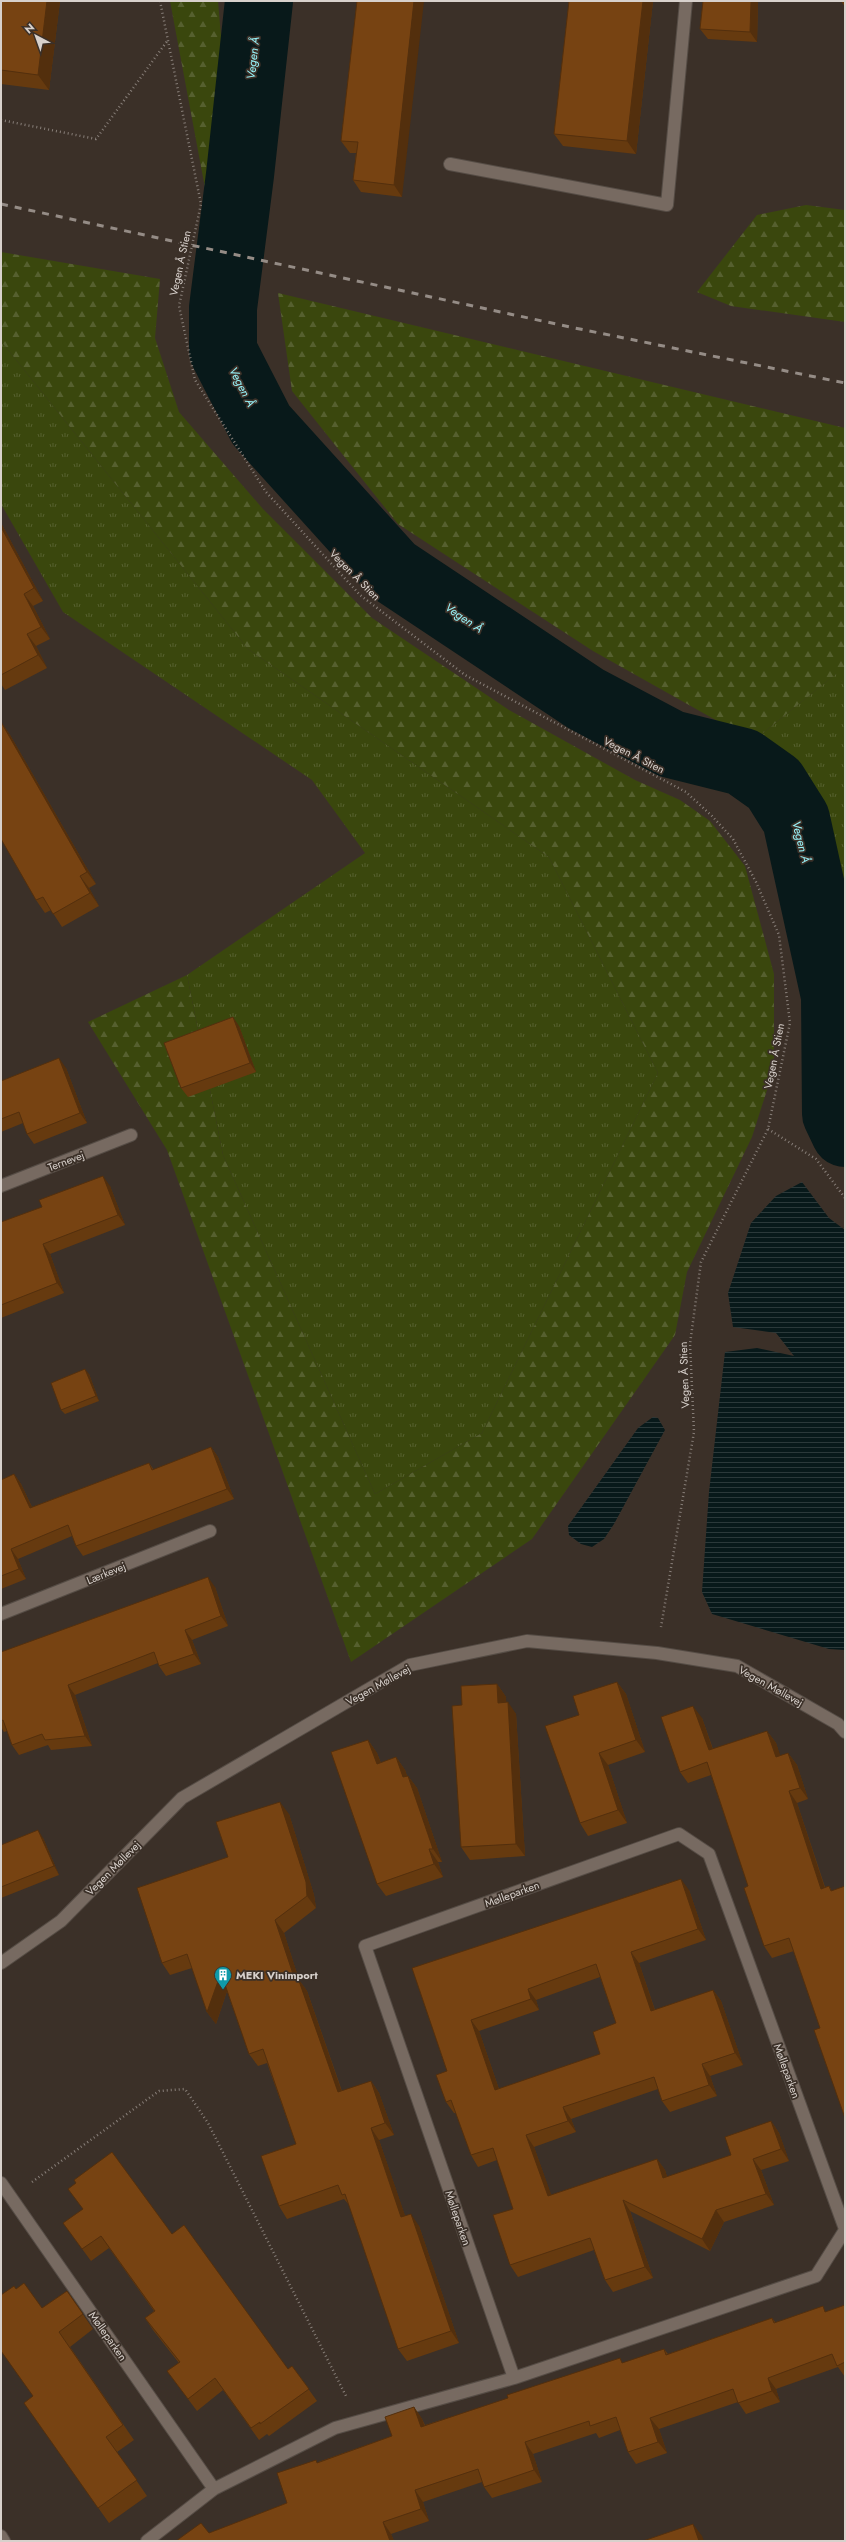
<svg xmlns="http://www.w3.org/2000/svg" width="846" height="2542" viewBox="0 0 846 2542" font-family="Jost,sans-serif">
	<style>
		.grass { fill: url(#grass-tufts) }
		.forest { fill: url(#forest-firs) }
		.water { fill: url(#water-rules) }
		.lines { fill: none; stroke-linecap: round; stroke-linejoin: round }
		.river { stroke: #08191a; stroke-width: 68 }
		.minor-casing { stroke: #554c45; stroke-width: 14 }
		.path { stroke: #887f79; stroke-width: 2.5; stroke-dasharray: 1 3; stroke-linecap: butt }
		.minor { stroke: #776a61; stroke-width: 12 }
		.rail { stroke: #958c86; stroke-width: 3; stroke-dasharray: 7 7; stroke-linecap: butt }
		.wall { fill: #663a0f; fill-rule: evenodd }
		.shaded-wall { fill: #532f0d }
		.building { fill: #774312; stroke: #532f0d; fill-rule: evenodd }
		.labels { text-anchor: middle; stroke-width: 3.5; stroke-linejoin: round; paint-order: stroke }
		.street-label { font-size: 11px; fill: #d8d1cc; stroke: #3b3028 }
		.poi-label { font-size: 11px; font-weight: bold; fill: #d8d1cc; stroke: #3b3028; text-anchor: start }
		.water-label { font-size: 12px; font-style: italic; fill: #97f3f9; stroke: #3b3028 }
	</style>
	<defs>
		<pattern id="grass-tufts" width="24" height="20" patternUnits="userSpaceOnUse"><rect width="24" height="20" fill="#3a470d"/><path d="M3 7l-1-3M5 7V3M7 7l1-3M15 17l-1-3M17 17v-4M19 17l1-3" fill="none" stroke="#56602f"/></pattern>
		<pattern id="forest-firs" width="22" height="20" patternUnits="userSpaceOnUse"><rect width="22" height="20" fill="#3a470d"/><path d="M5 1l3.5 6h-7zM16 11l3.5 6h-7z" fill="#56602f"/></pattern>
		<pattern id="water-rules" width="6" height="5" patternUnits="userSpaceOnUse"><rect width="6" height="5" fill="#08191a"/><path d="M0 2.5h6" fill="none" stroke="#2b393a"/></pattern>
	</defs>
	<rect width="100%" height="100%" fill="#3b3028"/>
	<path class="grass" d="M 1,341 L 248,649 L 549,857 L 658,1073 L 482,1433 L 375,1494 L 223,1155 L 187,975 L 365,853 L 312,780 L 63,612 L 1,504 Z
		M 837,673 L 845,686 L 845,941 L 814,801 L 799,775 L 753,741 Z"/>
	<path class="forest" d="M 170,1 L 218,1 L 221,36 L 211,220 Z
		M 806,205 L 845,210 L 845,322 L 731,306 L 697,292 L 757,215 Z
		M 1,252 L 160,279 L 155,338 L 179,412 L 263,509 L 372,618 L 509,710 L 635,780 L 680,800 L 710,821 L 745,866 L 774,974 L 774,1068 L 752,1137 L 687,1272 L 675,1335 L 532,1539 L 351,1662 L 167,1150 L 88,1022 L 187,975 L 223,1155 L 375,1494 L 482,1433 L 658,1073 L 549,857 L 248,649 L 1,341 Z
		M 278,293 L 845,428 L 845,686 L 836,674 L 753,741 L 593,651 L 398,524 L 292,391 Z"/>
	<path class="water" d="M 802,1182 L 829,1218 L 845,1230 L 845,1650 L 829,1649 L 712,1614 L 702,1592 L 709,1492 L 725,1352 L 757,1348 L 794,1356 L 776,1333 L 733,1327 L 728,1293 L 751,1223 L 776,1196 Z
		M 653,1417 L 658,1418 L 665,1430 L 614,1524 L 604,1539 L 592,1547 L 581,1544 L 569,1535 L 568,1526 L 638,1428 Z"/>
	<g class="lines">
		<path class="river" d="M 259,1 L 240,175 L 223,308 L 223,351 L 261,425 L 392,570 L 586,699 L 671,744 L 743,762 L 774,784 L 796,819 L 835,996 L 836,1114 L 845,1133"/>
		<defs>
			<path id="minor" d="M 450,164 L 667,205 L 686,1
				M 1,1186 L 131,1135
				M 1,1614 L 210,1531
				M 1,1963 L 61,1921 L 182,1798 L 410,1665 L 527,1641 L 657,1653 L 737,1666 L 838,1724 L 845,1732
				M 1,2183 L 214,2489
				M 514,2378 L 365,1946 L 679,1834 L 709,1854 L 845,2229
				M 1,2536 L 4,2541
				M 147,2541 L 214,2489 L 335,2428 L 514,2378 L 816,2276 L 845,2230"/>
		</defs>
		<use href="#minor" class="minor-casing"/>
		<path class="path" d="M 160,1 L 201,204 L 179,306 L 195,380 L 266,492 L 360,595 L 465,675 L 686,792 L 712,816 L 733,839 L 756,882 L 779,935 L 790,1023 L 768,1129 L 701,1262 L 690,1344 L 694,1432 L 661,1627
			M 1,120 L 96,139 L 168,40
			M 768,1129 L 816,1159 L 845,1198
			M 32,2182 L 159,2091 L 185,2089 L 208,2123 L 347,2398"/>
		<use href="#minor" class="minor"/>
		<path class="rail" d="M 1,204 L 570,327 L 845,383"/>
	</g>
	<path class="wall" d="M 1,1 L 60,1 L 49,90 L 1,84 Z
		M 357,1 L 402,197 L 361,192 L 353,180 L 356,153 L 350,153 L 341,141 Z
		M 569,1 L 653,1 L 636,154 L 563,146 L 554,134 Z
		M 703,1 L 758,1 L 757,42 L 708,39 L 700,29 Z
		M 841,1 L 845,1 L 845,7 Z
		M 1,523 L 43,601 L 33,606 L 50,639 L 36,646 L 47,668 L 5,690 L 1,684 Z
		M 1,722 L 10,735 L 96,884 L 89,888 L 99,906 L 62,927 L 51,910 L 45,913 L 36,900 Z
		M 239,1026 L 256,1072 L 188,1097 L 181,1088 Z
		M 66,1068 L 87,1123 L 34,1144 L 27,1134 L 23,1123 L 1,1132 L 1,1081 Z
		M 110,1186 L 125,1225 L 50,1254 L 64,1293 L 1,1318 L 1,1222 Z
		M 89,1374 L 99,1401 L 65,1414 L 61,1410 Z
		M 211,1447 L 218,1457 L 234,1499 L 83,1556 L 76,1546 L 72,1536 L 18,1559 L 26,1579 L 1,1589 L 1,1480 L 14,1474 L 21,1484 L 32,1507 L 149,1463 L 154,1470 Z
		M 215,1587 L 228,1626 L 192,1640 L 201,1664 L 166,1676 L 159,1666 L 158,1663 L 75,1695 L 92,1746 L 51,1750 L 48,1745 L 19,1755 L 12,1745 L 7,1731 L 4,1732 L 1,1727 L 1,1652 Z
		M 617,1682 L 626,1694 L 645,1752 L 608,1765 L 627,1823 L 588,1836 L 580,1823 L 579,1715 Z
		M 497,1684 L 506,1697 L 506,1702 L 516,1714 L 525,1856 L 470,1860 L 461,1847 L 462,1705 Z
		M 702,1718 L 713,1749 L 767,1731 L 776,1743 L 780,1756 L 788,1753 L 797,1765 L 808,1799 L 797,1803 L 825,1887 L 829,1886 L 832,1891 L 820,2028 L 794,1951 L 772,1958 L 764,1946 L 748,1886 L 711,1775 L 688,1783 L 680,1772 Z
		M 368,1740 L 377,1753 L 381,1763 L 396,1757 L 405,1770 L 407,1776 L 408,1776 L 417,1788 L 442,1862 L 438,1862 L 443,1877 L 386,1896 L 377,1884 Z
		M 289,1814 L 314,1895 L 316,1908 L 284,1933 L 299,1980 L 307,1991 L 342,2091 L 371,2081 L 379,2093 L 394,2135 L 379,2140 L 405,2216 L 419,2226 L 459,2343 L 407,2361 L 398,2349 L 350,2206 L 344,2199 L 287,2219 L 279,2206 L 296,2144 L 267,2063 L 258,2066 L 249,2054 L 227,1991 L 216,2024 L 207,2012 L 192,1968 L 170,1975 L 162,1963 L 228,1857 Z
		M 43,1838 L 59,1875 L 1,1898 L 1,1845 Z
		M 689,1890 L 706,1940 L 639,1963 L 655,2010 L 713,1990 L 721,2001 L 743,2065 L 710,2076 L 717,2096 L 670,2112 L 662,2101 L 658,2089 L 571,2119 L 576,2132 L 534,2147 L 551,2195 L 657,2159 L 665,2170 L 667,2177 L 731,2155 L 771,2121 L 779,2133 L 789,2161 L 761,2170 L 774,2205 L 724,2222 L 710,2251 L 630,2211 L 653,2278 L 613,2292 L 605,2280 L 594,2250 L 518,2277 L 510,2265 L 513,2209 L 497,2160 L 478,2167 L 471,2155 L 456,2113 L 454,2113 L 446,2102 L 447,2071 L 412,1968 ZM 600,1977 L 616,2023 L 600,2054 L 499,2089 L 479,2031 L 539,2010 L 536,2000 Z
		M 63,2223 L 172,2234 L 288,2369 L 292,2366 L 317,2401 L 269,2436 L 267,2434 L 259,2440 L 223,2390 L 197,2411 L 167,2371 L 179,2363 L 153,2330 L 145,2318 L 154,2311 L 109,2248 L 91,2261 Z
		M 16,2289 L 42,2308 L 67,2291 L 93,2329 L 70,2347 L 134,2440 L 117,2452 L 147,2496 L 109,2523 L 24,2403 L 33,2397 L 1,2295 Z
		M 845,2305 L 845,2377 L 838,2367 L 776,2389 L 780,2402 L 746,2414 L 738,2402 L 659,2429 L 667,2453 L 636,2464 L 628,2452 L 620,2430 L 599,2438 L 596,2433 L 533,2454 L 542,2482 L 492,2498 L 484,2487 L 482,2482 L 423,2502 L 429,2521 L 391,2534 L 394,2541 L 176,2541 L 209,2533 L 287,2503 L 318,2462 L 392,2436 L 414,2407 L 422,2419 L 425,2425 L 623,2363 L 664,2349 L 668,2354 L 772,2318 L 776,2323 L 826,2312 Z"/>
	<path class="shaded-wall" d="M 47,1 L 60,1 L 49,90 L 38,75 Z
		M 414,1 L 424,1 L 402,197 L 394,185 Z
		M 643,1 L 653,1 L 636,154 L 627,141 Z
		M 751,1 L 758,1 L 757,42 L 750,32 Z
		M 1,523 L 43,601 L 34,588 L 1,527 Z
		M 24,594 L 33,606 L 50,639 L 41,627 Z
		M 27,634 L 36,646 L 47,668 L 38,655 Z
		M 1,722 L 10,735 L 96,884 L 87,872 Z
		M 80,876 L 89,888 L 99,906 L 90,893 Z
		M 233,1017 L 239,1026 L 256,1072 L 250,1063 Z
		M 59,1058 L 66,1068 L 87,1123 L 80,1113 Z
		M 103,1176 L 110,1186 L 125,1225 L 118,1215 Z
		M 43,1244 L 50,1254 L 64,1293 L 57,1283 Z
		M 85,1369 L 89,1374 L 99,1401 L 96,1396 Z
		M 211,1447 L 218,1457 L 234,1499 L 227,1489 Z
		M 14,1474 L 21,1484 L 37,1518 L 30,1508 Z
		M 11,1549 L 18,1559 L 26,1579 L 19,1569 Z
		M 208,1577 L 215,1587 L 228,1626 L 221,1616 Z
		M 185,1630 L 192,1640 L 201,1664 L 194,1654 Z
		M 617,1682 L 626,1694 L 645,1752 L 636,1740 Z
		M 497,1684 L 506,1697 L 507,1715 L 498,1703 Z
		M 68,1685 L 75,1695 L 92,1746 L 85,1736 Z
		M 508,1702 L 516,1714 L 525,1856 L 516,1844 Z
		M 693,1706 L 702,1718 L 717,1762 L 709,1750 Z
		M 767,1731 L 776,1743 L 785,1769 L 776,1757 Z
		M 368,1740 L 377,1753 L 386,1777 L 377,1764 Z
		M 599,1753 L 608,1765 L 627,1823 L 618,1810 Z
		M 788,1753 L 797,1765 L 808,1799 L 800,1788 Z
		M 396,1757 L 405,1770 L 412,1790 L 403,1777 Z
		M 408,1776 L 417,1788 L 442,1862 L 433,1849 Z
		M 789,1791 L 797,1803 L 829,1901 L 821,1889 Z
		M 280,1802 L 289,1814 L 314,1895 L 316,1908 L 307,1896 Z
		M 38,1830 L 43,1838 L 59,1875 L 54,1866 Z
		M 429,1849 L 438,1862 L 443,1877 L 434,1864 Z
		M 681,1879 L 689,1890 L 706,1940 L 698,1929 Z
		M 275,1920 L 284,1933 L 299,1980 L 307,1991 L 346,2104 L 338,2092 L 295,1980 Z
		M 631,1952 L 639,1963 L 659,2023 L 651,2011 Z
		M 221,1973 L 229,1985 L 216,2024 L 207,2012 Z
		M 528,1989 L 536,2000 L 539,2010 L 531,1999 Z
		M 713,1990 L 721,2001 L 743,2065 L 735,2053 Z
		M 471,2020 L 479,2031 L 503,2101 L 495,2090 Z
		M 702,2064 L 710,2076 L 717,2096 L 709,2085 Z
		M 371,2081 L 379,2093 L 394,2135 L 385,2123 Z
		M 563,2107 L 571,2119 L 576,2132 L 568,2121 Z
		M 771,2121 L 779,2133 L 789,2161 L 781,2149 Z
		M 371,2128 L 379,2140 L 410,2230 L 401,2217 Z
		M 526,2135 L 534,2147 L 556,2208 L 548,2196 Z
		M 657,2159 L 665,2170 L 671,2190 L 663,2178 Z
		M 753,2159 L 761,2170 L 774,2205 L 766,2194 Z
		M 623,2200 L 630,2211 L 653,2278 L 645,2267 Z
		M 716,2210 L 724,2222 L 710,2251 L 702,2239 Z
		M 411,2214 L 419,2226 L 459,2343 L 451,2331 Z
		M 768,2378 L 776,2389 L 780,2402 L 772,2391 Z
		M 414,2407 L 422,2419 L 429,2438 L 421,2427 Z
		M 650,2418 L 659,2429 L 667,2453 L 658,2442 Z
		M 525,2442 L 533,2454 L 542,2482 L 534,2470 Z
		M 415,2490 L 423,2502 L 429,2521 L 421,2509 Z
		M 383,2522 L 391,2534 L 394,2541 L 390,2541 Z
		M 693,2524 L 702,2536 L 704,2541 L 699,2541 Z"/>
	<path class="building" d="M 1,1 L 47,1 L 38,75 L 1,70 Z
		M 357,1 L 414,1 L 394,185 L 353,180 L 358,142 L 341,141 Z
		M 569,1 L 643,1 L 627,141 L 554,134 Z
		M 703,1 L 751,1 L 750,32 L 700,29 Z
		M 1,527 L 34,588 L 24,594 L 41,627 L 27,634 L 38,655 L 1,675 Z
		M 1,722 L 87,872 L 80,876 L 90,893 L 53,914 L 43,897 L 36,900 L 1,839 Z
		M 233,1017 L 250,1063 L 181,1088 L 164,1043 Z
		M 59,1058 L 80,1113 L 27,1134 L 19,1112 L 1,1119 L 1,1081 Z
		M 103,1176 L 118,1215 L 43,1244 L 57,1283 L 1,1305 L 1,1222 L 42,1207 L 39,1200 Z
		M 85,1369 L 96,1396 L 61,1410 L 51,1383 Z
		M 211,1447 L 227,1489 L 76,1546 L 68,1525 L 11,1549 L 19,1569 L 1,1576 L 1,1480 L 14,1474 L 30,1508 L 149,1463 L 152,1470 Z
		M 208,1577 L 221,1616 L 185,1630 L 194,1654 L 159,1666 L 154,1652 L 68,1685 L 85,1736 L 45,1740 L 42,1734 L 12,1745 L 3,1720 L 1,1721 L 1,1652 Z
		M 617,1682 L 636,1740 L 599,1753 L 618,1810 L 580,1823 L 545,1726 L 579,1715 L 573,1696 Z
		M 497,1684 L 498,1703 L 508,1702 L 516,1844 L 461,1847 L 452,1706 L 462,1705 L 461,1686 Z
		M 693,1706 L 709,1750 L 767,1731 L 776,1757 L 788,1753 L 800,1788 L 789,1791 L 821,1889 L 829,1886 L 831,1891 L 845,1886 L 845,2118 L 814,2030 L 820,2028 L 789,1938 L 764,1946 L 744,1888 L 748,1886 L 707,1762 L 680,1772 L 661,1717 Z
		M 368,1740 L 377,1764 L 396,1757 L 403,1777 L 408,1776 L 433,1849 L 429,1849 L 434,1864 L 377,1884 L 331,1752 Z
		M 280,1802 L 306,1882 L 307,1896 L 275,1920 L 295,1980 L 298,1978 L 338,2092 L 371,2081 L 385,2123 L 371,2128 L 401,2217 L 411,2214 L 451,2331 L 398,2349 L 345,2194 L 342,2195 L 338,2185 L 279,2206 L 261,2156 L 296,2144 L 263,2049 L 249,2054 L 221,1973 L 207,2012 L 187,1954 L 162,1963 L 137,1888 L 228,1857 L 216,1822 Z
		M 38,1830 L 54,1866 L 1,1887 L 1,1845 Z
		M 681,1879 L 698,1929 L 631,1952 L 651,2011 L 713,1990 L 735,2053 L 702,2064 L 709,2085 L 662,2101 L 654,2077 L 563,2107 L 568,2121 L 526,2135 L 548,2196 L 657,2159 L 663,2178 L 731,2155 L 725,2137 L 771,2121 L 781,2149 L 753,2159 L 766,2194 L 716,2210 L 702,2239 L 623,2200 L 645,2267 L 605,2280 L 590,2238 L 510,2265 L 493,2215 L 513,2209 L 493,2148 L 471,2155 L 451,2100 L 446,2102 L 436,2075 L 447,2071 L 412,1968 ZM 596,1964 L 616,2023 L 593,2032 L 600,2054 L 495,2090 L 471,2020 L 531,1999 L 528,1989 Z
		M 112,2152 L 172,2234 L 184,2225 L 288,2369 L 292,2366 L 309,2389 L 260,2424 L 260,2422 L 251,2428 L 215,2378 L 188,2399 L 167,2371 L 180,2362 L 145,2318 L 155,2311 L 101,2236 L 82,2249 L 63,2223 L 83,2209 L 68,2189 L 76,2183 L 74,2180 Z
		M 24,2283 L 42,2308 L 67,2291 L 83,2314 L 59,2332 L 123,2425 L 106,2437 L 137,2480 L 98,2508 L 24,2403 L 33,2396 L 1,2351 L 1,2294 L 1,2295 L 14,2286 L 16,2289 Z
		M 845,2305 L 845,2362 L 837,2366 L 832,2354 L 768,2378 L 772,2391 L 738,2403 L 733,2389 L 650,2418 L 658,2442 L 628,2452 L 616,2417 L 590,2426 L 589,2421 L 525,2442 L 534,2470 L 484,2487 L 478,2469 L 415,2490 L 421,2509 L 383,2522 L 390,2541 L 176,2541 L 201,2523 L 209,2533 L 287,2503 L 277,2473 L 316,2460 L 317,2463 L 392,2436 L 385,2417 L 414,2407 L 421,2427 L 508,2398 L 507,2395 L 620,2358 L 622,2363 L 664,2349 L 666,2355 L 772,2318 L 774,2323 L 823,2306 L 825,2312 Z
		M 693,2524 L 699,2541 L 643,2541 Z"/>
	<defs>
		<symbol id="building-pin" viewBox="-11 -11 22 30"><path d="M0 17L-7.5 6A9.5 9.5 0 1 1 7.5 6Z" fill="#0f9aa8" stroke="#3b3028"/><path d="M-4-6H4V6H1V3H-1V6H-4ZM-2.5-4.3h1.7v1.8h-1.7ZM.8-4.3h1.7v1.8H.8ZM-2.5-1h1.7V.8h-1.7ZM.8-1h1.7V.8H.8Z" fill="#fff"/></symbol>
	</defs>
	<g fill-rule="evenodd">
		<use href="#building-pin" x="213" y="1965" width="20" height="27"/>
	</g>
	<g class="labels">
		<g class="street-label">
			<text transform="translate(180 263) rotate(-78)" y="4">Vegen Å Stien</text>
			<text transform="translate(355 575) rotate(45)" y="4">Vegen Å Stien</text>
			<text transform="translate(634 755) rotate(27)" y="4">Vegen Å Stien</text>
			<text transform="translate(774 1056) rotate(-79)" y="4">Vegen Å Stien</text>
			<text transform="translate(66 1161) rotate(-21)" y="4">Ternevej</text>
			<text transform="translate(684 1375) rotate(-92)" y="4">Vegen Å Stien</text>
			<text transform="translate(106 1573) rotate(-22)" y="4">Lærkevej</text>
			<text transform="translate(378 1685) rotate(-29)" y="4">Vegen Møllevej</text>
			<text transform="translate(771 1686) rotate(29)" y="4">Vegen Møllevej</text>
			<text transform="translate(113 1868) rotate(-45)" y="4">Vegen Møllevej</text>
			<text transform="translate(512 1894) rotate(-20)" y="4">Mølleparken</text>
			<text transform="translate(787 2071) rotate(70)" y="4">Mølleparken</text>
			<text transform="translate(458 2218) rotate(71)" y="4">Mølleparken</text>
			<text transform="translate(108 2336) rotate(55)" y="4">Mølleparken</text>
		</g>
		<g class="poi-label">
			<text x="236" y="1979">MEKI Vinimport</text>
		</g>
		<g class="water-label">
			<text transform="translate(253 58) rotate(-84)" y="4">Vegen Å</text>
			<text transform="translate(242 387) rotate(63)" y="4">Vegen Å</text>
			<text transform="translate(464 618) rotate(34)" y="4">Vegen Å</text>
			<text transform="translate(801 842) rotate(76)" y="4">Vegen Å</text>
		</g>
	</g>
	<rect width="846" height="2542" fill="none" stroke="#d8d1cc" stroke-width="4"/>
	<g transform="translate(36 36) rotate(319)" stroke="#3b3028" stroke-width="3" paint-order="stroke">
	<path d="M0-3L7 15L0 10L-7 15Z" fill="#d8d1cc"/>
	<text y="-6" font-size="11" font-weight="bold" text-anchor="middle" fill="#d8d1cc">N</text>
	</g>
</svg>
